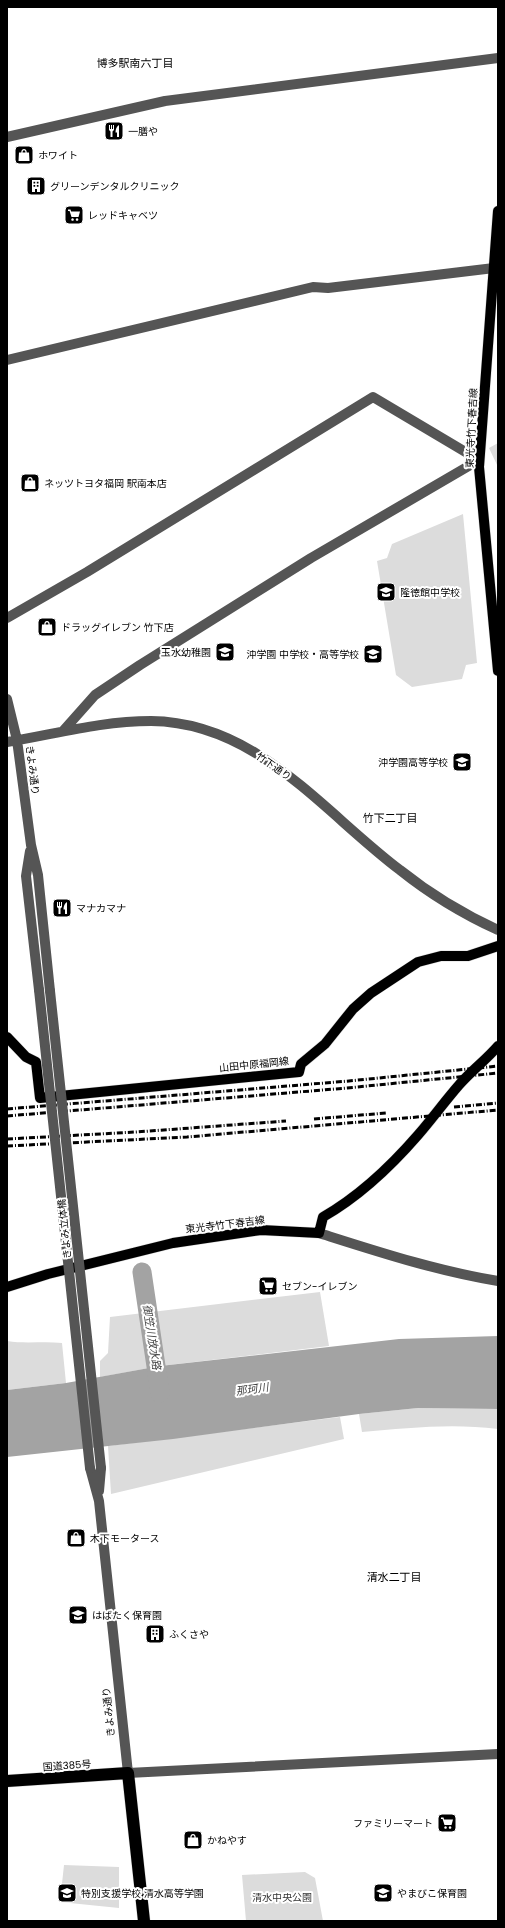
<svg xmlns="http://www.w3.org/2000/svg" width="505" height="1928" viewBox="0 0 505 1928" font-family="Poppins,'Noto Sans JP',sans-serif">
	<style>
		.green { fill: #dcdcdc }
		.water { fill: #a3a3a3 }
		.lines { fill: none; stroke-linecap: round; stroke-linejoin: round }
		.river { stroke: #a3a3a3; stroke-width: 19 }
		.major-casing { stroke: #dbdbdb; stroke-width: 11 }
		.highway-casing { stroke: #dbdbdb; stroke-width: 13 }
		.minor { stroke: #555; stroke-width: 10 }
		.major { stroke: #000; stroke-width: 10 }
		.highway { stroke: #000; stroke-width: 12 }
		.rail { stroke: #000; stroke-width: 3; stroke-dasharray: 6 2 1 2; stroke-linecap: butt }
		.minor-bridge { stroke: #555; stroke-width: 10 }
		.labels { text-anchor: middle; stroke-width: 4; stroke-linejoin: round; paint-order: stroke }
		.poi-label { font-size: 10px; fill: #000; stroke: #fff; text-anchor: start }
		.street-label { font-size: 10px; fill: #000; stroke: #fff }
		.park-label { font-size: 10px; fill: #333; stroke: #fff }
		.neighbourhood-label { font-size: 11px; fill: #000; stroke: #fff }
		.water-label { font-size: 11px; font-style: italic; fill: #444; stroke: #fff }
	</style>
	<rect width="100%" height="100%" fill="#fff"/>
	<path class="green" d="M 498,443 L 498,467 L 489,448 Z
		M 463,514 L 477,663 L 466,665 L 462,679 L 412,687 L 396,675 L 377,561 L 387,558 L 392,544 Z
		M 320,1292 L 329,1346 L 160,1366 L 100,1377 L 100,1361 L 108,1353 L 110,1317 Z
		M 7,1341 C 25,1344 44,1341 62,1343 L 66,1383 L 7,1390 Z
		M 418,1408 L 498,1409 L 498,1429 C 452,1423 407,1428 362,1432 L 359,1414 Z
		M 340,1417 L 344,1439 L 111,1494 L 108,1446 Z
		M 64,1865 L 119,1867 L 119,1908 L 60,1902 Z
		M 305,1872 L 315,1878 L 323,1921 L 246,1921 L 242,1875 Z"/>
	<path class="water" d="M 498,1336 L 498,1409 L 418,1408 L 359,1414 L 173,1439 L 7,1457 L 7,1390 L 66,1383 L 160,1366 L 399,1339 Z"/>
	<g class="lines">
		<path class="river" d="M 142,1272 L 160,1393"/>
		<defs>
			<path id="major" d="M 498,211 L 479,467 L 498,671
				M 7,1037 L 26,1057 L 36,1062 L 40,1098 L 299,1072 L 301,1064 L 325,1044 L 353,1009 L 371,993 L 418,962 L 441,956 L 468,956 L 498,946
				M 7,1287 L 48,1274 L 173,1243 L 261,1230 L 319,1233 L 323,1217 C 358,1197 392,1165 418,1135 C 432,1119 445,1101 459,1085 C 471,1071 486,1060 498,1046"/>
			<path id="highway" d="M 7,1781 L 128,1773 L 144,1921"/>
		</defs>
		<use href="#major" class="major-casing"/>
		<use href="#highway" class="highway-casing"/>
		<path class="minor" d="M 7,137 L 165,101 L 498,58
			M 7,360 L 313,287 L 328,288 L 494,268
			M 7,618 L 87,572 L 373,397 L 479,460 L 311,558 L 140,665 L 95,695 L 63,731
			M 7,699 L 17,740 L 31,845 L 38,875 L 50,991
			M 7,742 C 56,734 101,721 151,721 C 257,722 323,812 400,870 C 430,894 463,914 498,930
			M 30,851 L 26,876 L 39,990
			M 319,1233 C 379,1252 437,1271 498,1281
			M 90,1468 L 99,1501 L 128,1773 L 498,1754
			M 99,1491 L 101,1468"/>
		<use href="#major" class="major"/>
		<use href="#highway" class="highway"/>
		<path class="rail" d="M 454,1107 L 498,1103
			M 7,1109 L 349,1081 L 498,1066
			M 7,1116 L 347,1088 L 498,1073
			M 314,1119 L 386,1113
			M 7,1139 L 136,1132 L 286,1121
			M 7,1146 L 187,1137 L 498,1110"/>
		<path class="minor-bridge" d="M 39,990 L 90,1468
			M 50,991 L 101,1468"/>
	</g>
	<defs>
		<symbol id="restaurant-square" viewBox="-11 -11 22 22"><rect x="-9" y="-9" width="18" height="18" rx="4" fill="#000" stroke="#fff"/><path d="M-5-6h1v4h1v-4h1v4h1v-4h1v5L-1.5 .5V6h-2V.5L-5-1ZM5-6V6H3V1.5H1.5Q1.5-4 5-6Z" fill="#fff"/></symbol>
		<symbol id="shop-square" viewBox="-11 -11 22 22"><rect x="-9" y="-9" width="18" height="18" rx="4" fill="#000" stroke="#fff"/><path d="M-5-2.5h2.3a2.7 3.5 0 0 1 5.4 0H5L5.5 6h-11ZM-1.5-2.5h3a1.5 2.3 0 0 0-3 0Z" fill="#fff"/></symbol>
		<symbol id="building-square" viewBox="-11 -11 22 22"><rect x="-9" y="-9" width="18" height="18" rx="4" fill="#000" stroke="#fff"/><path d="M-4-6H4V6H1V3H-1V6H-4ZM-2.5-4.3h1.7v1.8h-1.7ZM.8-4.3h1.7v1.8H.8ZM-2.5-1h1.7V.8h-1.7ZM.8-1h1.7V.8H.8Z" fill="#fff"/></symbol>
		<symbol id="supermarket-square" viewBox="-11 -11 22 22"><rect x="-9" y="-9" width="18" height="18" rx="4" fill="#000" stroke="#fff"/><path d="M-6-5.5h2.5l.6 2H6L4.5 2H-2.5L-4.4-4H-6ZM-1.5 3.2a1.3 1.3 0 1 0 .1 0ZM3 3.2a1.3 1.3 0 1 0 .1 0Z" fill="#fff"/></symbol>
		<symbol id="school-square" viewBox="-11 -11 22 22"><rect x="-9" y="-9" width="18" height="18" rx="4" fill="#000" stroke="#fff"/><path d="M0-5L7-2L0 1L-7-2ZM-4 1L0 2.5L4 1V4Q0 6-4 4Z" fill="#fff"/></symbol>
	</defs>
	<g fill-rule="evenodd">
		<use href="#restaurant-square" x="103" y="120" width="22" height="22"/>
		<use href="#shop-square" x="13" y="144" width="22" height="22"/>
		<use href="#building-square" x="25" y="175" width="22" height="22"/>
		<use href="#supermarket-square" x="63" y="204" width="22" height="22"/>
		<use href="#shop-square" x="19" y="472" width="22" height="22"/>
		<use href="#school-square" x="375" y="581" width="22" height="22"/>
		<use href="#shop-square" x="36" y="616" width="22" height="22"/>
		<use href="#school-square" x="214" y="641" width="22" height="22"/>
		<use href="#school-square" x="362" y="643" width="22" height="22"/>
		<use href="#school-square" x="451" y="751" width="22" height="22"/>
		<use href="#restaurant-square" x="51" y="897" width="22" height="22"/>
		<use href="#supermarket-square" x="257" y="1275" width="22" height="22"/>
		<use href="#shop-square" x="65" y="1527" width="22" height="22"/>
		<use href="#school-square" x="67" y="1604" width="22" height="22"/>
		<use href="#building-square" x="144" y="1623" width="22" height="22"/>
		<use href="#supermarket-square" x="436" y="1812" width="22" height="22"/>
		<use href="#shop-square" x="182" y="1829" width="22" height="22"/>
		<use href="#school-square" x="56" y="1882" width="22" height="22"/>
		<use href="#school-square" x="372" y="1882" width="22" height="22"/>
	</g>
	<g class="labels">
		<g class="poi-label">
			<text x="128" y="135">一膳や</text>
			<text x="38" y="159">ホワイト</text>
			<text x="50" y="190">グリーンデンタルクリニック</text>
			<text x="88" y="219">レッドキャベツ</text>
			<text x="44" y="487">ネッツトヨタ福岡 駅南本店</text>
			<text x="400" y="596">隆徳館中学校</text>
			<text x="61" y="631">ドラッグイレブン 竹下店</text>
			<text x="211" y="656" text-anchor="end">玉水幼稚園</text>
			<text x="359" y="658" text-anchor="end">沖学園 中学校・高等学校</text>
			<text x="448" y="766" text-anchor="end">沖学園高等学校</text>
			<text x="76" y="912">マナカマナ</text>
			<text x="282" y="1290">セブン-イレブン</text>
			<text x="90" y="1542">木下モータース</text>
			<text x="92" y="1619">はばたく保育園</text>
			<text x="169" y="1638">ふくさや</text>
			<text x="433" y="1827" text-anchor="end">ファミリーマート</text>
			<text x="207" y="1844">かねやす</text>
			<text x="81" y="1897">特別支援学校 清水高等学園</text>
			<text x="397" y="1897">やまびこ保育園</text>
		</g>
		<g class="street-label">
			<text transform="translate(471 428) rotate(-87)" y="4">東光寺竹下春吉線</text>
			<text transform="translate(274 766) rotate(35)" y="4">竹下通り</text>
			<text transform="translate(33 770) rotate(83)" y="4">きよみ通り</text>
			<text transform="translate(254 1064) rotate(-6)" y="4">山田中原福岡線</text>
			<text transform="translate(225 1224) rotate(-7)" y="4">東光寺竹下春吉線</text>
			<text transform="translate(64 1229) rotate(-96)" y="4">きよみ立体橋</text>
			<text transform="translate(108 1712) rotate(-96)" y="4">きよみ通り</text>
			<text transform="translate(67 1765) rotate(-4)" y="4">国道385号</text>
		</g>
		<g class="park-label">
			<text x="282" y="1901">清水中央公園</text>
		</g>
		<g class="neighbourhood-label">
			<text x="135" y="67">博多駅南六丁目</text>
			<text x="390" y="822">竹下二丁目</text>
			<text x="394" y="1581">清水二丁目</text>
		</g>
		<g class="water-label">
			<text transform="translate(152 1337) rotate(81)" y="4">御笠川放水路</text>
			<text transform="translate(252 1389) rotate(-8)" y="4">那珂川</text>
		</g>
	</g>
	<rect width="505" height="1928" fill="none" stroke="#000000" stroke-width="16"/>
</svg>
